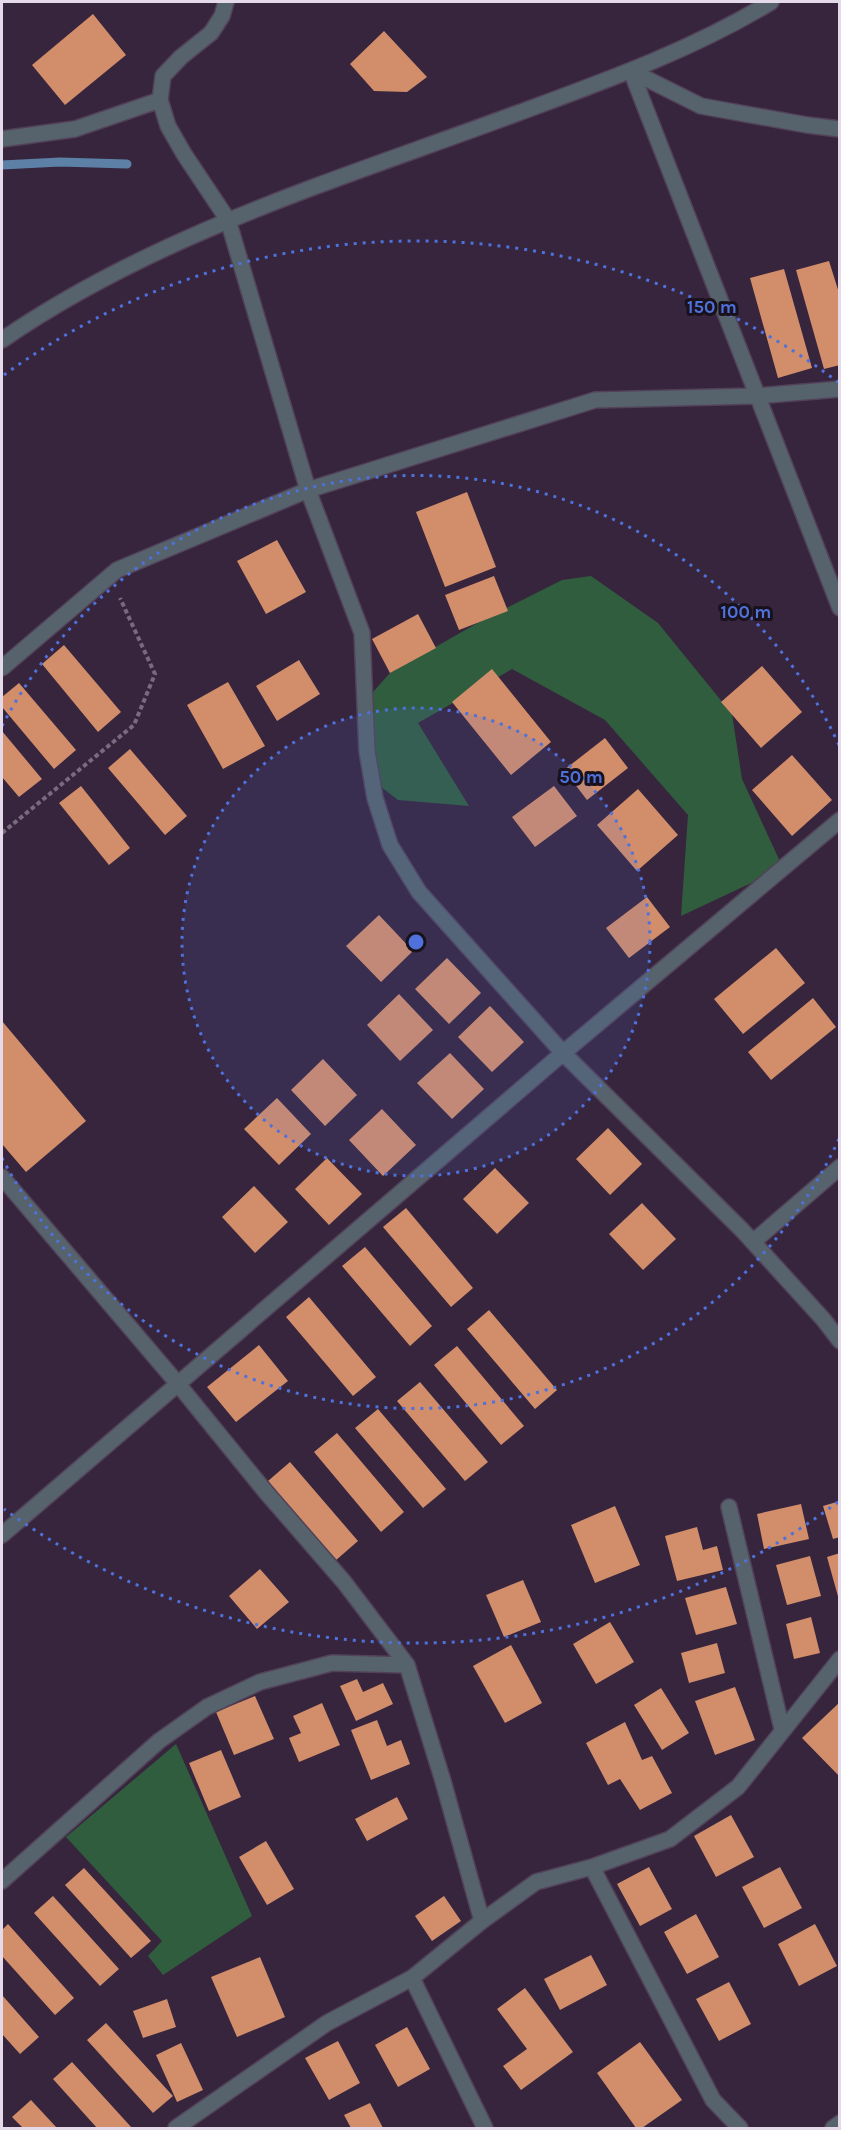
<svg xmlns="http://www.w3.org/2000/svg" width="841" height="2130" viewBox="0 0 841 2130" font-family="Karla,sans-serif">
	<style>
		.green { fill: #315d3f }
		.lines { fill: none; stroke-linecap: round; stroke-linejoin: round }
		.stream { stroke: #5d80a6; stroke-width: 9 }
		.building { fill: #d28d6a }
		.minor-casing { stroke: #524259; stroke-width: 18 }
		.path { stroke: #796a7f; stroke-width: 4; stroke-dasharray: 4.5 3; stroke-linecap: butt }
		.minor { stroke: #56636c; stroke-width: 15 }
		.ring { fill: none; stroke: #4f71dc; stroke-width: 3; stroke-dasharray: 3 6 }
		.centre { fill: #4f71dc; stroke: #19121c; stroke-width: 3 }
		.ring-label { font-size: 18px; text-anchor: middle; font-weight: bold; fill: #4f71dc; stroke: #19121c; stroke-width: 6; stroke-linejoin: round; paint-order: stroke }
	</style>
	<rect width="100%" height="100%" fill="#36253d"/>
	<path class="green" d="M 591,576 L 658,623 L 732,714 L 742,779 L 783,868 L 681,916 L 688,815 L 605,720 L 512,669 L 418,723 L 469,806 L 398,800 L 372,780 L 365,701 L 390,673 L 481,621 L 562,580 Z
		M 176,1744 L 252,1916 L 163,1975 L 148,1956 L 162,1941 L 66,1837 Z"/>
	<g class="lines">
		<path class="stream" d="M 2,165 L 60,162 L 127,164"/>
	</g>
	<path class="building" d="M 93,14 L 126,55 L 65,105 L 32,65 Z
		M 384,31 L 427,77 L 407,92 L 374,91 L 350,64 Z
		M 829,261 L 840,296 L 840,365 L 824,369 L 796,270 Z
		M 784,269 L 812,368 L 778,378 L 750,278 Z
		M 467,492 L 496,567 L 445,587 L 416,512 Z
		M 277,540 L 306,592 L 266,614 L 237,561 Z
		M 494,576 L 508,611 L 459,630 L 445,595 Z
		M 418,614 L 436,648 L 390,673 L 372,639 Z
		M 64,645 L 121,712 L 98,732 L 42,664 Z
		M 299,660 L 320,694 L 277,721 L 256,686 Z
		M 762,666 L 802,712 L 761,748 L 721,702 Z
		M 492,669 L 551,742 L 511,775 L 452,702 Z
		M 228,682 L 265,746 L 223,769 L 187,705 Z
		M 19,683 L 76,750 L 54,769 L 2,707 L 2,697 Z
		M 2,731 L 42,779 L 19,797 L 2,777 Z
		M 605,738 L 628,768 L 587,800 L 564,770 Z
		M 130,749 L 187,816 L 165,835 L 108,768 Z
		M 792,755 L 832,800 L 792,836 L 752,790 Z
		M 81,786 L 130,848 L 109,865 L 59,803 Z
		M 554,786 L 577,816 L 535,847 L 512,817 Z
		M 638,789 L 678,835 L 637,871 L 597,825 Z
		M 647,897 L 670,927 L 629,958 L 606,928 Z
		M 379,915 L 413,951 L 381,982 L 346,946 Z
		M 776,948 L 805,983 L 743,1034 L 714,999 Z
		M 447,958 L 481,993 L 449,1024 L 415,989 Z
		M 399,994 L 433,1030 L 400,1061 L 367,1025 Z
		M 813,998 L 836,1027 L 771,1080 L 748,1052 Z
		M 490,1006 L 524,1042 L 492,1072 L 458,1037 Z
		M 2,1021 L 86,1121 L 26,1172 L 2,1144 Z
		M 450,1053 L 484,1089 L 452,1119 L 417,1083 Z
		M 323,1059 L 357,1095 L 325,1126 L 291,1090 Z
		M 277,1098 L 311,1134 L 279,1165 L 244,1129 Z
		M 382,1109 L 416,1145 L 383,1176 L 349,1140 Z
		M 608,1128 L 642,1164 L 610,1195 L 576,1159 Z
		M 327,1158 L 362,1194 L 329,1225 L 295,1189 Z
		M 495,1168 L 529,1203 L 497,1234 L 463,1199 Z
		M 254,1186 L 288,1222 L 255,1253 L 222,1217 Z
		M 642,1203 L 676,1239 L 643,1270 L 609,1234 Z
		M 406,1208 L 473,1288 L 451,1307 L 383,1227 Z
		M 365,1247 L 432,1326 L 410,1346 L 342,1266 Z
		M 309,1297 L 376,1377 L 353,1396 L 286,1317 Z
		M 489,1310 L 557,1390 L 535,1409 L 467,1329 Z
		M 259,1345 L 288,1381 L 236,1422 L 207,1387 Z
		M 457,1346 L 524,1426 L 501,1445 L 434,1365 Z
		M 420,1382 L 488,1462 L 465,1481 L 397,1401 Z
		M 378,1409 L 446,1489 L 423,1508 L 355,1428 Z
		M 337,1433 L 404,1512 L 381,1532 L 314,1452 Z
		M 290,1462 L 358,1541 L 335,1561 L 268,1481 Z
		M 840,1501 L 840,1537 L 833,1539 L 823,1506 Z
		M 801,1504 L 809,1539 L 764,1549 L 757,1514 Z
		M 615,1506 L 640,1565 L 595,1583 L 571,1525 Z
		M 697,1527 L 703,1550 L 717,1546 L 723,1570 L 677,1581 L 665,1536 Z
		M 840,1553 L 840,1600 L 839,1600 L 827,1557 Z
		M 810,1556 L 821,1596 L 787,1605 L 776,1565 Z
		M 260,1569 L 289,1602 L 257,1629 L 229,1596 Z
		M 523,1580 L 541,1622 L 504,1637 L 486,1595 Z
		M 726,1587 L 737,1624 L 696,1635 L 685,1598 Z
		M 811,1617 L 820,1653 L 794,1659 L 786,1624 Z
		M 610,1622 L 634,1662 L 596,1684 L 573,1644 Z
		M 717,1643 L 725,1673 L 689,1683 L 681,1653 Z
		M 511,1645 L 542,1703 L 505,1723 L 473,1666 Z
		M 357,1679 L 363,1692 L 383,1683 L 393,1704 L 356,1721 L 340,1686 Z
		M 735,1687 L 755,1740 L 715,1755 L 695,1701 Z
		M 661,1688 L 689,1733 L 662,1750 L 634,1705 Z
		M 255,1696 L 274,1739 L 234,1755 L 216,1712 Z
		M 840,1702 L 840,1777 L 802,1738 Z
		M 322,1703 L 340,1745 L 299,1762 L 289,1738 L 301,1733 L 293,1716 Z
		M 377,1720 L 387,1746 L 401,1740 L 410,1764 L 371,1780 L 351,1730 Z
		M 625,1722 L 642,1760 L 652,1756 L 672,1793 L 640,1810 L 620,1779 L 608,1785 L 586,1743 Z
		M 221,1750 L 241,1797 L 209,1811 L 189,1763 Z
		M 397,1797 L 408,1819 L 367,1841 L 355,1819 Z
		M 731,1815 L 754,1857 L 716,1877 L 694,1836 Z
		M 266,1841 L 294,1889 L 267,1905 L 239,1857 Z
		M 649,1867 L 672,1909 L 640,1926 L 617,1884 Z
		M 780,1867 L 802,1908 L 764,1928 L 742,1887 Z
		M 84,1868 L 151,1941 L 131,1958 L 65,1885 Z
		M 53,1896 L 119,1969 L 100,1986 L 34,1913 Z
		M 444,1896 L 461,1921 L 432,1941 L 415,1916 Z
		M 696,1914 L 719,1957 L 687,1974 L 664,1932 Z
		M 8,1924 L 74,1998 L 55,2015 L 2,1956 L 2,1930 Z
		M 815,1924 L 837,1966 L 799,1986 L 778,1944 Z
		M 591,1955 L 607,1985 L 560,2010 L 544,1979 Z
		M 260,1957 L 285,2017 L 237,2037 L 211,1977 Z
		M 729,1982 L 751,2024 L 719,2041 L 696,1999 Z
		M 525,1988 L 573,2052 L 521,2090 L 503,2066 L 527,2049 L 497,2009 Z
		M 2,1995 L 39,2037 L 20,2054 L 2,2034 Z
		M 167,1999 L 176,2027 L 143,2038 L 133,2011 Z
		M 106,2023 L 173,2096 L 153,2113 L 87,2040 Z
		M 407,2027 L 430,2069 L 398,2087 L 375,2045 Z
		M 338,2041 L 360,2083 L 329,2100 L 305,2058 Z
		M 640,2042 L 682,2100 L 642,2128 L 636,2128 L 597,2073 Z
		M 181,2043 L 203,2090 L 177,2102 L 156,2055 Z
		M 72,2062 L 132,2128 L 97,2128 L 53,2079 Z
		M 31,2100 L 57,2128 L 23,2128 L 12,2117 Z
		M 370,2103 L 383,2128 L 351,2128 L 344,2115 Z"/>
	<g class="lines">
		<defs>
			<path id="minor" d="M 226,2 L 222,16 L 211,33 L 181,57 L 163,76 L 160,100 L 168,126 L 184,154 L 228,220 L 308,490 L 362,633 L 367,751 L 375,798 L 390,845 L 419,892 L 563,1053 L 742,1230 L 823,1319 L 840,1341
				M 631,71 L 840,608
				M 631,71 L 701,106 L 807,125 L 840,129
				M 2,139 L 75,129 L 160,100
				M 2,340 C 157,233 343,178 518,113 C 605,81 692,50 771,2
				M 2,668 L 117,570 L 308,490 L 595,400 L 755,396 L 840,389
				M 2,1177 L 178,1384 L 265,1491 L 344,1582 L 407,1665 L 443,1781 L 482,1921
				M 753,1242 L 840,1167
				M 729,1507 L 782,1729
				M 2,1535 L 563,1053 L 840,820
				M 592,1867 L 713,2100 L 740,2128
				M 2,1881 L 159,1741 L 207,1707 L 260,1682 L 332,1663 L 407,1665
				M 412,1978 L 485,2128
				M 176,2128 L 327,2023 L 412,1978 L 482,1921 L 536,1882 L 592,1867 L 670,1839 L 738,1787 L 840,1659
				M 833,2128 L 840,2123"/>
		</defs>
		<use href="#minor" class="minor-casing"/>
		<path class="path" d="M 2,833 L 134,725 L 155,674 L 120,598"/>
		<use href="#minor" class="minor"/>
	</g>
	<circle cx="416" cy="942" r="234" fill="#4f71dc" fill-opacity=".12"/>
	<g class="ring">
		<circle cx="416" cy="942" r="234"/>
		<path d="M839 1139A467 467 0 0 1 2 1158M2 726A467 467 0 0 1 839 745"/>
		<path d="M838 1502A701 701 0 0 1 4 1509M4 375A701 701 0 0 1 838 382"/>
	</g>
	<circle cx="416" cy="942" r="9" class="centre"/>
	<g class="ring-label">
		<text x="712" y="313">150 m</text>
		<text x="746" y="618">100 m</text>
		<text x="581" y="783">50 m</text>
	</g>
	<rect width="841" height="2130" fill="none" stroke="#e5dae9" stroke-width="6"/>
</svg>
